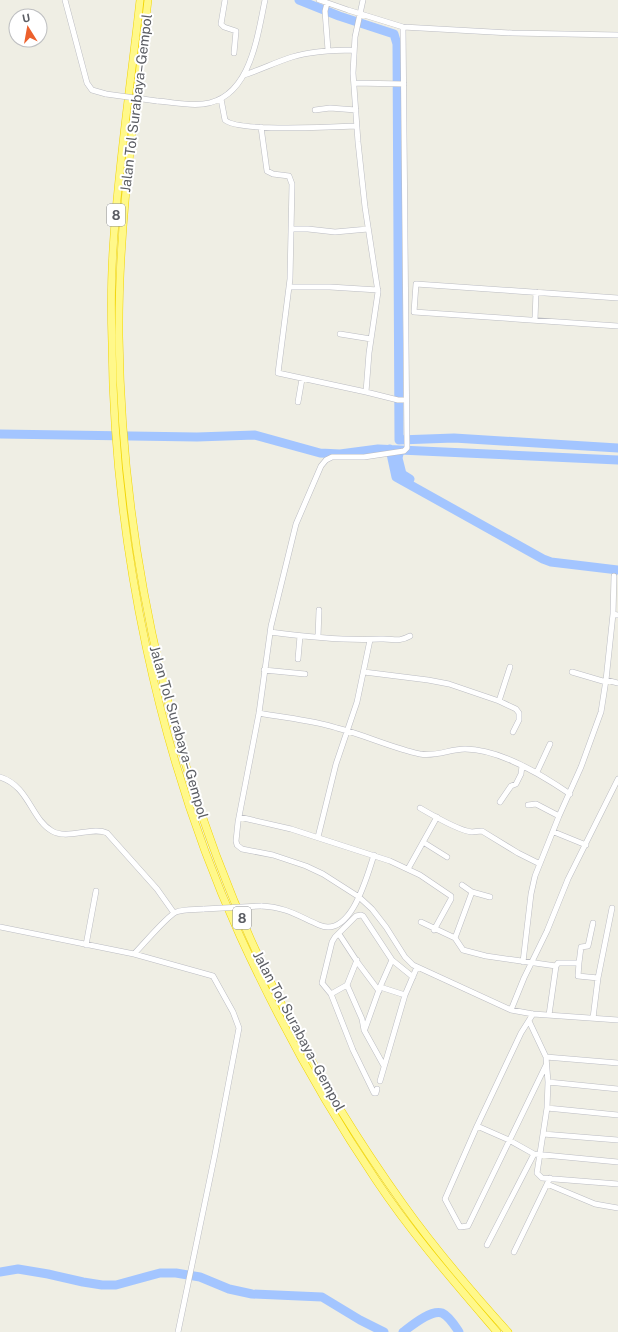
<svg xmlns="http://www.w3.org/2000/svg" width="618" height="1332" viewBox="0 0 618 1332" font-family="'Public Sans',sans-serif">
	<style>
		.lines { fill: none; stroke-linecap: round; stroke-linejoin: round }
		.river { stroke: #a3c5ff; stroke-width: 9 }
		.minor-casing { stroke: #bbbcc2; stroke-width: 6 }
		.highway-casing { stroke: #f2d500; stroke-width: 8 }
		.minor { stroke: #fff; stroke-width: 5 }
		.highway { stroke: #fff88a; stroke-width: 7 }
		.minor-bridge-casing { stroke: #bbbcc2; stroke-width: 6; stroke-linecap: butt }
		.minor-bridge { stroke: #fff; stroke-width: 5 }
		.labels { text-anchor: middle; stroke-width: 4; stroke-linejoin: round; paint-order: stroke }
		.shield { fill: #fff; stroke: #8d8e92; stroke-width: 1 }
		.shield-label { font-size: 13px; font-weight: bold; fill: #5c5e64 }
		.street-label { font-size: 14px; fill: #5c5e64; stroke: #fff }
	</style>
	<rect width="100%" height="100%" fill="#efeee4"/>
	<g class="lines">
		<path class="river" d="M 299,0 L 339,16 L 394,34 L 397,44 L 399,440 L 454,438 L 618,448
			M 0,434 L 197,437 L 255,435 L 320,453 L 340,454 L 378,449 L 618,460
			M 390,449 L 396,477 L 543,559 L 551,562 L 618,570
			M 399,454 L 398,458 L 402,474 L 410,479
			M 0,1272 L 18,1269 L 48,1274 L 83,1282 L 102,1285 L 116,1285 L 160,1273 L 176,1273 L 200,1277 L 229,1289 L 252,1294 L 322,1297 L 360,1320 L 384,1332
			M 403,1332 C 411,1326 431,1309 442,1313 C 449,1316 455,1326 459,1332"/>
		<defs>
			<path id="minor" d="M 65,0 L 87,83 L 92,90 L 106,94
				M 225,0 L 221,24 L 224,27 L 236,31 L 234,53
				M 319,0 L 348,10 L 403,27 L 512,33 L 618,35
				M 363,0 L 355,37 L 353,73 L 358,142 L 365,207 L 378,292 L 369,353 L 366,392 L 398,400 L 406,400
				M 327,3 L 325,11 L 328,50
				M 403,27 L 407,448 L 404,451 L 364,457 L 332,457 L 326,460 L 321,466 L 296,524 L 271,626 L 259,713 L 238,822 L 236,841 L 237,845 L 242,849 L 273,855 L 306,866 L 323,874 L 359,897 L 372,909 L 386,927 L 405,957 L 413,965 L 511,1010 L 533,1014 L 618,1020
				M 244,75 C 260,70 276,62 292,57 C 312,51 333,50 354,50
				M 354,83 L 404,84
				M 221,99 L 225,120 C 237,132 336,127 357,126
				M 157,101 C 172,102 188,106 203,104 C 250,99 257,38 265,0
				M 315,110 L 330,108 L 356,110
				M 261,127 L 267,171 L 273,174 L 289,176 L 292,184 L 290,279 L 278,373 L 366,392
				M 291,229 L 308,229 L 335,232 L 368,229
				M 290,287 L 330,287 L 378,290
				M 618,298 L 416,284 L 414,312 L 618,326
				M 535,320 L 536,292
				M 340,334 L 371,339
				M 298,402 L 302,379
				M 613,614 L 614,576
				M 270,632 C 307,637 344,641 380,639 C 394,638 397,643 410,636
				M 318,637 L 319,610
				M 298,659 L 300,636
				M 264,670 L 305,674
				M 364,672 L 428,680 L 449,684 L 499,701 L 516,709 L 519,713 L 519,720 L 513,732
				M 572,672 L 606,682
				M 606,680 L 618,683
				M 499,701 L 510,667
				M 259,713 C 285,718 311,720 337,728 C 365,735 392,748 420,754 C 436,757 450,749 465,749 C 500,749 542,775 570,794
				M 537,772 L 550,744
				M 0,777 C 29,786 31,819 52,831 C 67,840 93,826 107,833 L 157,889 L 174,913
				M 500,802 L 511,786 L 516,784 L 521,774 L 522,766
				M 528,805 L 536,804 L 559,816
				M 420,808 C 432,815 459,831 472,832 C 475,832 478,831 482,831 L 518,853 L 540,864
				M 239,817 L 291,829 L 390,861 L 420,875 L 451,896 L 451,899 L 434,930
				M 554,832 L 586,845
				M 318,837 L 336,764 L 357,702 L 370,640
				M 423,842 L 447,857
				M 408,869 L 437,817
				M 462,885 L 472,892 L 490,897
				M 261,906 C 286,907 298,916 319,925 C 351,939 367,876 374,855
				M 421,922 L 455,938 L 463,950 L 486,956 L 556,966 L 558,963 L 579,963 L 578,976 L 598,978
				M 0,927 L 134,954 C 142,946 167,916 176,912 C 185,909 195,910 204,909
				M 339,934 L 358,963 L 379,991
				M 455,938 L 472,892
				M 86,945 L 96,891
				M 134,954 L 213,976 L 233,1012 L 239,1028 L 215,1154 L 178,1332
				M 523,962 L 531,894 L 535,876 L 559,816 L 581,767 L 601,712 L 606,680 L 613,614 L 618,615
				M 579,963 L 581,947 L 588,946 L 593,923
				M 347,985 L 362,1019 L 364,1030 L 384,1066
				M 380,987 L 405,995
				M 331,994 L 347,985 L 357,960
				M 511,1010 L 524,978 L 547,931 L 568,879 L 618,779
				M 533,1014 L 521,1033 L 477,1126 L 445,1199 L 460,1227 L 468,1226 L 546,1065
				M 549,1015 L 556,966
				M 593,1018 L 598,978 L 612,908
				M 529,1021 L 546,1057 L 548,1082 L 547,1108 L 537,1173 L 542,1178 L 618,1184
				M 365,1029 L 380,987 L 392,960
				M 546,1057 L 618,1063
				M 380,1081 L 405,995 L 417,967
				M 548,1082 L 618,1089
				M 377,1089 L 376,1093 L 374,1093 L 353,1050 L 331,994 L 322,983 L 332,942 L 335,937 L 356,916 L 361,915 L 363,916 L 392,960 L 413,977
				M 547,1108 L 618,1115
				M 477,1126 L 509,1140 L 534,1154 L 618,1162
				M 543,1134 L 618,1140
				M 547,1184 L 595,1204 L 618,1208
				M 487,1245 L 534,1154
				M 514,1252 L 550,1178"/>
			<path id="highway" d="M 140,0 C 131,83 118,166 113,250 C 111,281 111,312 112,343 C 114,541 158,756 240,936 C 279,1021 324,1103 376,1180 C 412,1234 455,1283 497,1332
				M 148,0 C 135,112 118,224 119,336 C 122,562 176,793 277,995 C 313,1068 356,1138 403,1204 C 435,1249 471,1291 508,1332"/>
		</defs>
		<use href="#minor" class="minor-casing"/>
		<use href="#highway" class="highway-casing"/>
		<use href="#minor" class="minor"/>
		<use href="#highway" class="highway"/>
		<defs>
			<path id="minor-bridge" d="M 106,94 L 157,101
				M 204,909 L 261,906"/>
		</defs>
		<use href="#minor-bridge" class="minor-bridge-casing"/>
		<use href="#minor-bridge" class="minor-bridge"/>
	</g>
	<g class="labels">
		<g class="shield">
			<rect x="107" y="204" width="18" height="22" rx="3"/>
			<rect x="233" y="907" width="18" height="22" rx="3"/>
		</g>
		<g class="shield-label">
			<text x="116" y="220">8</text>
			<text x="242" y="923">8</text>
		</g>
		<g class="street-label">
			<text transform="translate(136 103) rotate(-83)" y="5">Jalan Tol Surabaya–Gempol</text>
			<text transform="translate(179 732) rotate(74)" y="5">Jalan Tol Surabaya–Gempol</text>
			<text transform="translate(299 1031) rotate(62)" y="5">Jalan Tol Surabaya–Gempol</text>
		</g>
	</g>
	<g transform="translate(28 28) rotate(349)"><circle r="19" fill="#ffffff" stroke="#bebfc1"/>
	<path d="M0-3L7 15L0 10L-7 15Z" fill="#ec602c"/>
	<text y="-6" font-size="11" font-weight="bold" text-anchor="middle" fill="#5c5e64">U</text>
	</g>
</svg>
